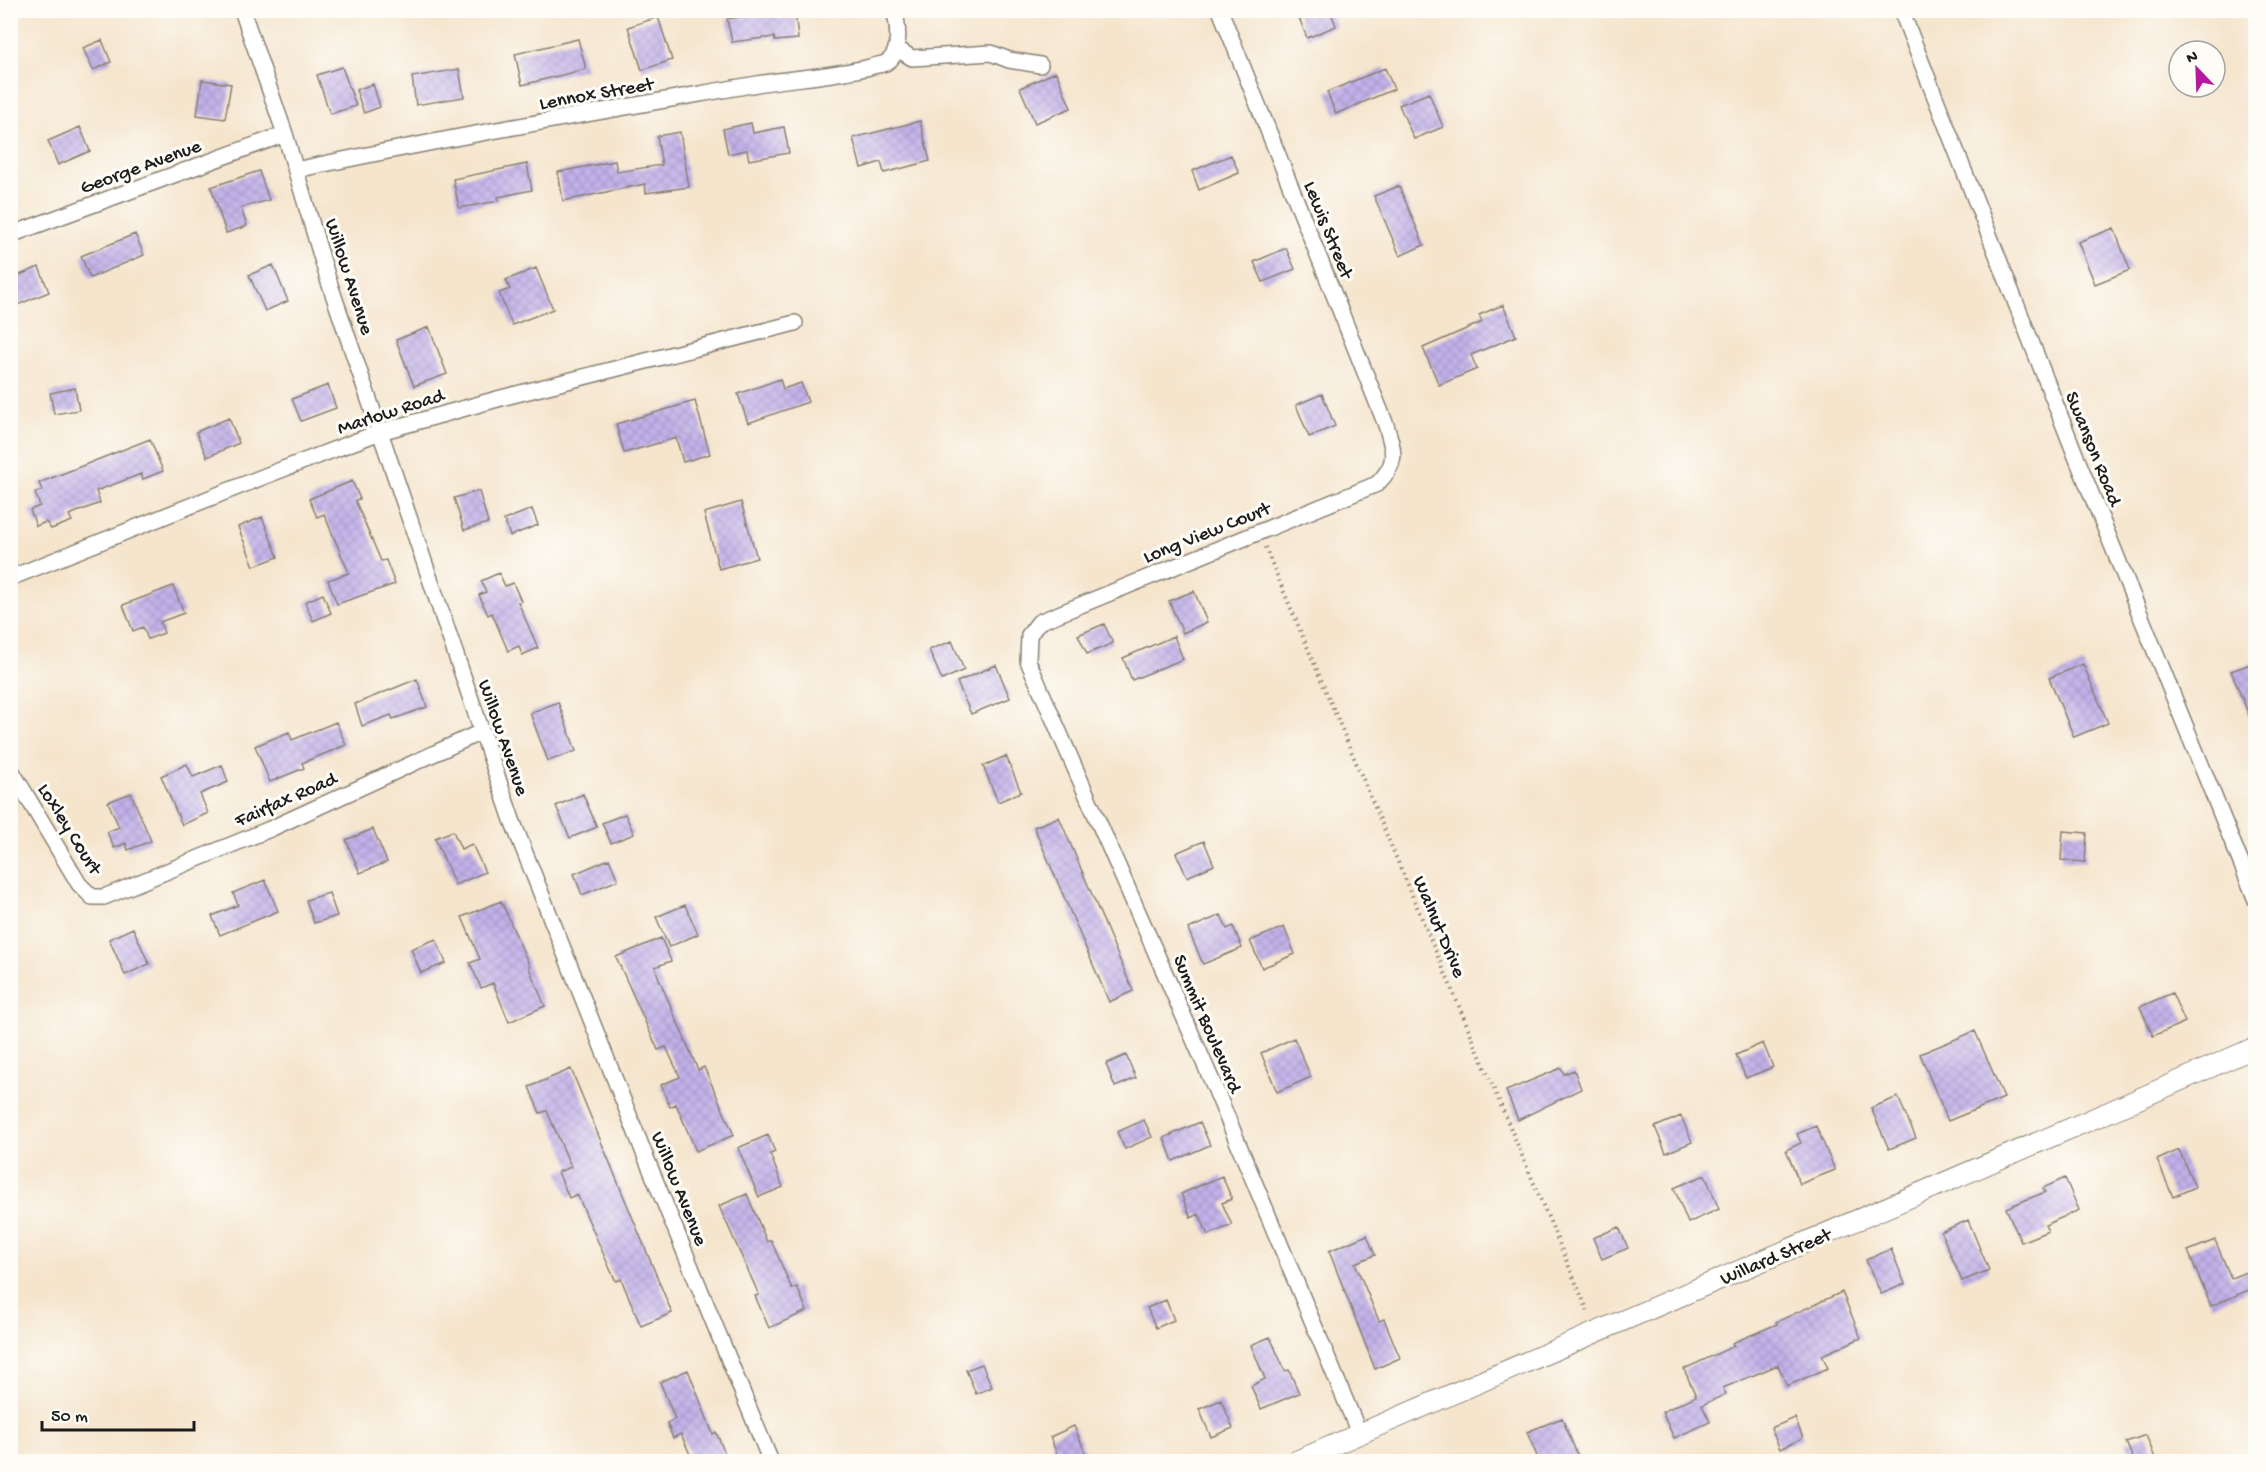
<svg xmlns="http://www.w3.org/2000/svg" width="2266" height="1472" viewBox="0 0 2266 1472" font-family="'Gochi Hand',sans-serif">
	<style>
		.building { fill: url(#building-cross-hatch) }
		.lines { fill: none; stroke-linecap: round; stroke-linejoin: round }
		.minor-casing { stroke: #888074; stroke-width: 18 }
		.tertiary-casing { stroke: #888074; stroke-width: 22 }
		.path { stroke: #888074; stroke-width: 4; stroke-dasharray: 1.5 4.5; stroke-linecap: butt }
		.minor { stroke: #fff; stroke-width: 15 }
		.tertiary { stroke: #fff; stroke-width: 20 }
		.labels { text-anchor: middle; stroke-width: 6; stroke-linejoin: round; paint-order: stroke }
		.street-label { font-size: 20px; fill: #1c1c1c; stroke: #fdfcf7 }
	</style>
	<defs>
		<pattern id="building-cross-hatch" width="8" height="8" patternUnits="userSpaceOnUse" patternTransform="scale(1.5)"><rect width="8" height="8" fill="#c2b1e9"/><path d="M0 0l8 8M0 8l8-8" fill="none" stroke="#a698c7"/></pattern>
	</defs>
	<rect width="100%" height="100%" fill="#fdfcf7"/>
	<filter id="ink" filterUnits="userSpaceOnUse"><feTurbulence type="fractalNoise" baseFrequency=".0167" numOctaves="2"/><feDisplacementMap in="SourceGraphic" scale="12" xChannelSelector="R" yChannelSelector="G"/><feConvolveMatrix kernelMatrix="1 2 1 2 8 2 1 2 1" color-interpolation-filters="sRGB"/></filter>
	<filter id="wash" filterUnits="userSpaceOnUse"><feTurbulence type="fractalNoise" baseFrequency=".008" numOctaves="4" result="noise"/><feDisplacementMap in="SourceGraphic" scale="24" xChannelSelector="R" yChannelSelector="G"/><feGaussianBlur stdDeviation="1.35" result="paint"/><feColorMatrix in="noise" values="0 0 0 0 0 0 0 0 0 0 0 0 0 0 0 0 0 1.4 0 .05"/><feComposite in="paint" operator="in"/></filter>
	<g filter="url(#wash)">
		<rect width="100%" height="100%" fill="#f5e5cd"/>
		<g id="blocks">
			<path class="building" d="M 781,10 L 795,10 L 798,39 L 775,41 L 774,37 L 732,42 L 727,19 Z
				M 1296,10 L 1330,10 L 1336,26 L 1307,38 Z
				M 658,17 L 672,60 L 642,70 L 628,27 Z
				M 578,39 L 586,69 L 522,85 L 515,54 Z
				M 102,40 L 111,62 L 93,70 L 83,48 Z
				M 342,67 L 356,106 L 330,114 L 317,75 Z
				M 1385,68 L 1394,89 L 1336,114 L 1327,92 Z
				M 459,69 L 464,97 L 416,105 L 412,77 Z
				M 1056,72 L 1071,108 L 1035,123 L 1020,88 Z
				M 202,80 L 231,84 L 225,119 L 197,115 Z
				M 373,84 L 380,107 L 364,113 L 356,90 Z
				M 1429,93 L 1443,127 L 1414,139 L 1399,105 Z
				M 920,121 L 930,161 L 884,173 L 881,162 L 861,168 L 853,138 Z
				M 751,123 L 753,133 L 784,127 L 789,153 L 749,160 L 747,150 L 728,154 L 723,129 Z
				M 80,127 L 90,151 L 58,165 L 48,141 Z
				M 680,132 L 689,187 L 646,193 L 645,184 L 563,201 L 558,172 L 615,161 L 617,172 L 662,165 L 657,136 Z
				M 1231,155 L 1239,173 L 1199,190 L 1192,171 Z
				M 527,164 L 532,190 L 498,197 L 499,201 L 459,208 L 453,179 Z
				M 259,171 L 269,200 L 241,208 L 247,226 L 226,233 L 211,187 Z
				M 1399,186 L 1424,245 L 1400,256 L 1374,196 Z
				M 2114,228 L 2130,270 L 2095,284 L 2078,242 Z
				M 135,234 L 144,255 L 90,278 L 81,256 Z
				M 1286,248 L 1295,269 L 1263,282 L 1254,262 Z
				M 273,265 L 288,301 L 265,311 L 249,275 Z
				M 39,267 L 49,292 L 10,308 L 10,279 Z
				M 536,268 L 553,309 L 512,325 L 499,293 L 510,289 L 506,280 Z
				M 1503,305 L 1516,336 L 1471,355 L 1477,369 L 1439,385 L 1423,348 L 1482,322 L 1479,315 Z
				M 429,327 L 447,374 L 414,386 L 396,340 Z
				M 780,379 L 783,389 L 801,383 L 808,402 L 748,423 L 738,394 Z
				M 328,385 L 336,408 L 301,421 L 292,399 Z
				M 75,388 L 79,410 L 54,414 L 50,393 Z
				M 1322,394 L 1335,426 L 1309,437 L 1296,405 Z
				M 695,401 L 710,454 L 683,462 L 676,438 L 624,453 L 616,424 Z
				M 229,418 L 239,443 L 207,457 L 196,432 Z
				M 150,439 L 163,471 L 143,479 L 141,474 L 96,491 L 100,503 L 69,515 L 72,521 L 51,529 L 46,522 L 36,526 L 30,510 L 40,506 L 35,493 L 42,490 L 39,483 Z
				M 352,481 L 360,499 L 355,500 L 381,561 L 386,560 L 395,584 L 337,604 L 328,580 L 349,573 L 324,514 L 317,517 L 309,499 Z
				M 479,491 L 488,523 L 464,530 L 454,498 Z
				M 741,502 L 757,558 L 719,569 L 704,513 Z
				M 532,509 L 538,525 L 510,536 L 504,520 Z
				M 262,517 L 278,557 L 254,566 L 238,527 Z
				M 499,573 L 505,586 L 513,583 L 521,601 L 518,602 L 538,648 L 522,655 L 519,646 L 508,651 L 492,613 L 488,615 L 479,595 L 486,592 L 481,581 Z
				M 173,586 L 184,613 L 160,622 L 164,633 L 148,639 L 143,627 L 133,631 L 123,605 Z
				M 1194,591 L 1207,622 L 1183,633 L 1169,601 Z
				M 323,594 L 331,613 L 313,621 L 305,602 Z
				M 1104,624 L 1113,643 L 1087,654 L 1078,635 Z
				M 1174,636 L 1183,659 L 1132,680 L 1123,658 Z
				M 952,641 L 964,670 L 942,680 L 929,650 Z
				M 2256,662 L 2256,730 L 2255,730 L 2231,671 Z
				M 2083,664 L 2108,723 L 2074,737 L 2049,678 Z
				M 996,665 L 1010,698 L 971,714 L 957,682 Z
				M 417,679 L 427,707 L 393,719 L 391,715 L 362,726 L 355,704 Z
				M 558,702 L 576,751 L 548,761 L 530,713 Z
				M 336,722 L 346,745 L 302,763 L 304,768 L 270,782 L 255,746 L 289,732 L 292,740 Z
				M 1006,756 L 1021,792 L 998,802 L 983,766 Z
				M 187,764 L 193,777 L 222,765 L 228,782 L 200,794 L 208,813 L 182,825 L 161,776 Z
				M 131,793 L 151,841 L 128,850 L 126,843 L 114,848 L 107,832 L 119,827 L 108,802 Z
				M 583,794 L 597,827 L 570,838 L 556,806 Z
				M 625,814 L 634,834 L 611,843 L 602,823 Z
				M 1059,817 L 1133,991 L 1109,1002 L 1034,827 Z
				M 373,829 L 387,862 L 360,873 L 346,840 Z
				M 453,831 L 461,849 L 472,844 L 485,872 L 455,885 L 435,838 Z
				M 2063,831 L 2087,833 L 2085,862 L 2061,860 Z
				M 1204,841 L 1214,865 L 1187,877 L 1176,853 Z
				M 609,859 L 618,880 L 582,895 L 574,874 Z
				M 265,880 L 278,911 L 220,935 L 212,916 L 238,905 L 233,893 Z
				M 329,893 L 337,916 L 314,923 L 306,900 Z
				M 501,901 L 530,967 L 529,968 L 545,1006 L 509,1022 L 493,983 L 481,988 L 470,963 L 480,959 L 462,917 Z
				M 685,905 L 698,934 L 669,947 L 656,917 Z
				M 1221,915 L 1227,929 L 1233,926 L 1242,948 L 1203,964 L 1188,929 Z
				M 1284,927 L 1295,954 L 1262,968 L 1250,941 Z
				M 133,928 L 149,964 L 125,975 L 109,939 Z
				M 661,938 L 671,961 L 655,967 L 659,979 L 698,1070 L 704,1067 L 734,1135 L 696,1151 L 676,1104 L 670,1107 L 661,1085 L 680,1077 L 666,1047 L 658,1050 L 616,957 Z
				M 436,939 L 446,963 L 421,973 L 411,949 Z
				M 2172,993 L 2185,1022 L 2153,1036 L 2140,1007 Z
				M 1975,1031 L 2004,1098 L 1948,1121 L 1920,1054 Z
				M 1294,1038 L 1311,1077 L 1277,1092 L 1261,1053 Z
				M 1763,1043 L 1773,1067 L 1746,1078 L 1736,1055 Z
				M 1126,1055 L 1136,1078 L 1115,1087 L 1106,1064 Z
				M 1561,1068 L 1564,1074 L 1574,1070 L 1581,1089 L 1518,1120 L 1506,1091 Z
				M 571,1069 L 672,1313 L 641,1326 L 621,1279 L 616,1281 L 610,1269 L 577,1194 L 569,1198 L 558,1172 L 571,1167 L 547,1111 L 540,1113 L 529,1087 Z
				M 1898,1097 L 1916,1138 L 1889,1149 L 1871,1108 Z
				M 1681,1116 L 1692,1142 L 1666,1153 L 1655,1127 Z
				M 1144,1120 L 1152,1137 L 1125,1149 L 1117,1132 Z
				M 1200,1122 L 1210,1145 L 1173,1161 L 1164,1138 Z
				M 1816,1126 L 1835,1170 L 1800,1184 L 1786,1150 L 1801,1143 L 1797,1134 Z
				M 768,1135 L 775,1152 L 770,1154 L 783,1187 L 759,1197 L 738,1148 Z
				M 2179,1150 L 2195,1187 L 2173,1197 L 2157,1160 Z
				M 1705,1175 L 1719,1209 L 1688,1223 L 1674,1188 Z
				M 1222,1176 L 1232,1199 L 1222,1203 L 1232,1225 L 1208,1235 L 1199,1214 L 1191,1218 L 1181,1194 Z
				M 2065,1178 L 2079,1210 L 2045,1225 L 2048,1231 L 2021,1242 L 2006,1208 L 2045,1192 L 2043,1188 Z
				M 747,1194 L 767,1242 L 771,1240 L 792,1289 L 797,1287 L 807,1311 L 769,1328 L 755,1296 L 759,1295 L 719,1206 Z
				M 1968,1220 L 1989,1270 L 1962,1281 L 1941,1232 Z
				M 1619,1227 L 1628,1248 L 1602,1259 L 1593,1238 Z
				M 1367,1235 L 1375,1255 L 1355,1263 L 1379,1321 L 1384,1319 L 1400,1358 L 1375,1369 L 1329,1251 Z
				M 2215,1240 L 2231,1278 L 2256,1268 L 2256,1287 L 2211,1306 L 2188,1251 Z
				M 1891,1249 L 1905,1284 L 1881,1294 L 1866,1260 Z
				M 1842,1292 L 1861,1338 L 1822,1355 L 1828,1368 L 1787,1386 L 1778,1365 L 1723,1388 L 1726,1394 L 1702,1405 L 1710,1422 L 1674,1438 L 1662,1412 L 1696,1396 L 1684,1369 L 1734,1346 L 1732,1343 L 1777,1324 L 1776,1322 Z
				M 1166,1300 L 1174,1320 L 1156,1328 L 1147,1308 Z
				M 1270,1337 L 1285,1371 L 1289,1370 L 1299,1393 L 1261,1409 L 1251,1386 L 1265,1379 L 1251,1345 Z
				M 982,1364 L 992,1387 L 976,1394 L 966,1370 Z
				M 688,1370 L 713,1434 L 716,1432 L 728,1461 L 693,1461 L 681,1434 L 673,1438 L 667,1423 L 675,1419 L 660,1382 Z
				M 1221,1400 L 1233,1428 L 1211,1437 L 1199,1409 Z
				M 1562,1418 L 1580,1461 L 1539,1461 L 1527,1432 Z
				M 1795,1418 L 1803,1438 L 1780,1449 L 1771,1428 Z
				M 1074,1426 L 1089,1461 L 1060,1461 L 1050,1437 Z
				M 2146,1435 L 2155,1458 L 2147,1461 L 2134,1461 L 2126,1442 Z"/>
		</g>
	</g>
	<g filter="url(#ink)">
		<use href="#blocks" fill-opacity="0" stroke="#888074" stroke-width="1.5"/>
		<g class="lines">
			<defs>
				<path id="minor" d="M 242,10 L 285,134 L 328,279 L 512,820 L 644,1153 L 771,1462
					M 1220,10 L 1386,425 C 1394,452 1399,462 1377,484 L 1039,622 L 1029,635 L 1028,661 L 1212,1081 L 1359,1433
					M 1901,10 L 2077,459 L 2256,900
					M 896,48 L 912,58 L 991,53 L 1009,60 L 1040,65
					M 296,170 C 449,137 603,111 757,84 C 794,78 833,76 870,67 C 875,65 883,65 887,62 C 902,53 898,24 894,10
					M 10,235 L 285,134
					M 10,578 L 265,476 L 380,432 L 501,398 L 795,323
					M 10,768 L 79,884 L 92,897 L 104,897 L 270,829 L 481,732"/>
				<path id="tertiary" d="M 1294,1462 L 2111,1111 L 2256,1047"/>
			</defs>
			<use href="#minor" class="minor-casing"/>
			<use href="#tertiary" class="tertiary-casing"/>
			<path class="path" d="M 1265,547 L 1589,1314"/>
			<use href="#minor" class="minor"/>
			<use href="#tertiary" class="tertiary"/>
		</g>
	</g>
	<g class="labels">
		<g class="street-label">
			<text transform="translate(596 92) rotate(-10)" y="7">Lennox Street</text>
			<text transform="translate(140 165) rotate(-20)" y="7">George Avenue</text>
			<text transform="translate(1330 229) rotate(68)" y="7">Lewis Street</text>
			<text transform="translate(351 276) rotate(72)" y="7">Willow Avenue</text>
			<text transform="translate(390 410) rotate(-18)" y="7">Marlow Road</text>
			<text transform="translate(2095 448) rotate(68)" y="7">Swanson Road</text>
			<text transform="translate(1206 531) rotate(-22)" y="7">Long View Court</text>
			<text transform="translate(505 737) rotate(71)" y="7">Willow Avenue</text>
			<text transform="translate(285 798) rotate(-24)" y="7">Fairfax Road</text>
			<text transform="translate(71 828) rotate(58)" y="7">Loxley Court</text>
			<text transform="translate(1441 926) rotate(67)" y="7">Walnut Drive</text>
			<text transform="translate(1209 1023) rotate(67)" y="7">Summit Boulevard</text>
			<text transform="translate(681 1188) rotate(68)" y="7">Willow Avenue</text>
			<text transform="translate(1775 1255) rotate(-23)" y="7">Willard Street</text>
		</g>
	</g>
	<rect width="2266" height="1472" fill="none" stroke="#fdfcf7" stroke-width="36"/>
	<g transform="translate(2197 69) rotate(337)"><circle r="28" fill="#fdfcf7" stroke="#a3a29f" stroke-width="1.5"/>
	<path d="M0-4.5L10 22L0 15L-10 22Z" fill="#b5179e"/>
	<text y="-9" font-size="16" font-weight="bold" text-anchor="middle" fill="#1c1c1c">N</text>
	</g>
	<path d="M42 1421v9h152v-9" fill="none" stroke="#1c1c1c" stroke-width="3"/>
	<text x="51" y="1421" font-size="18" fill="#1c1c1c" stroke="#fdfcf7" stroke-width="4.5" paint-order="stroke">50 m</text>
</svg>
